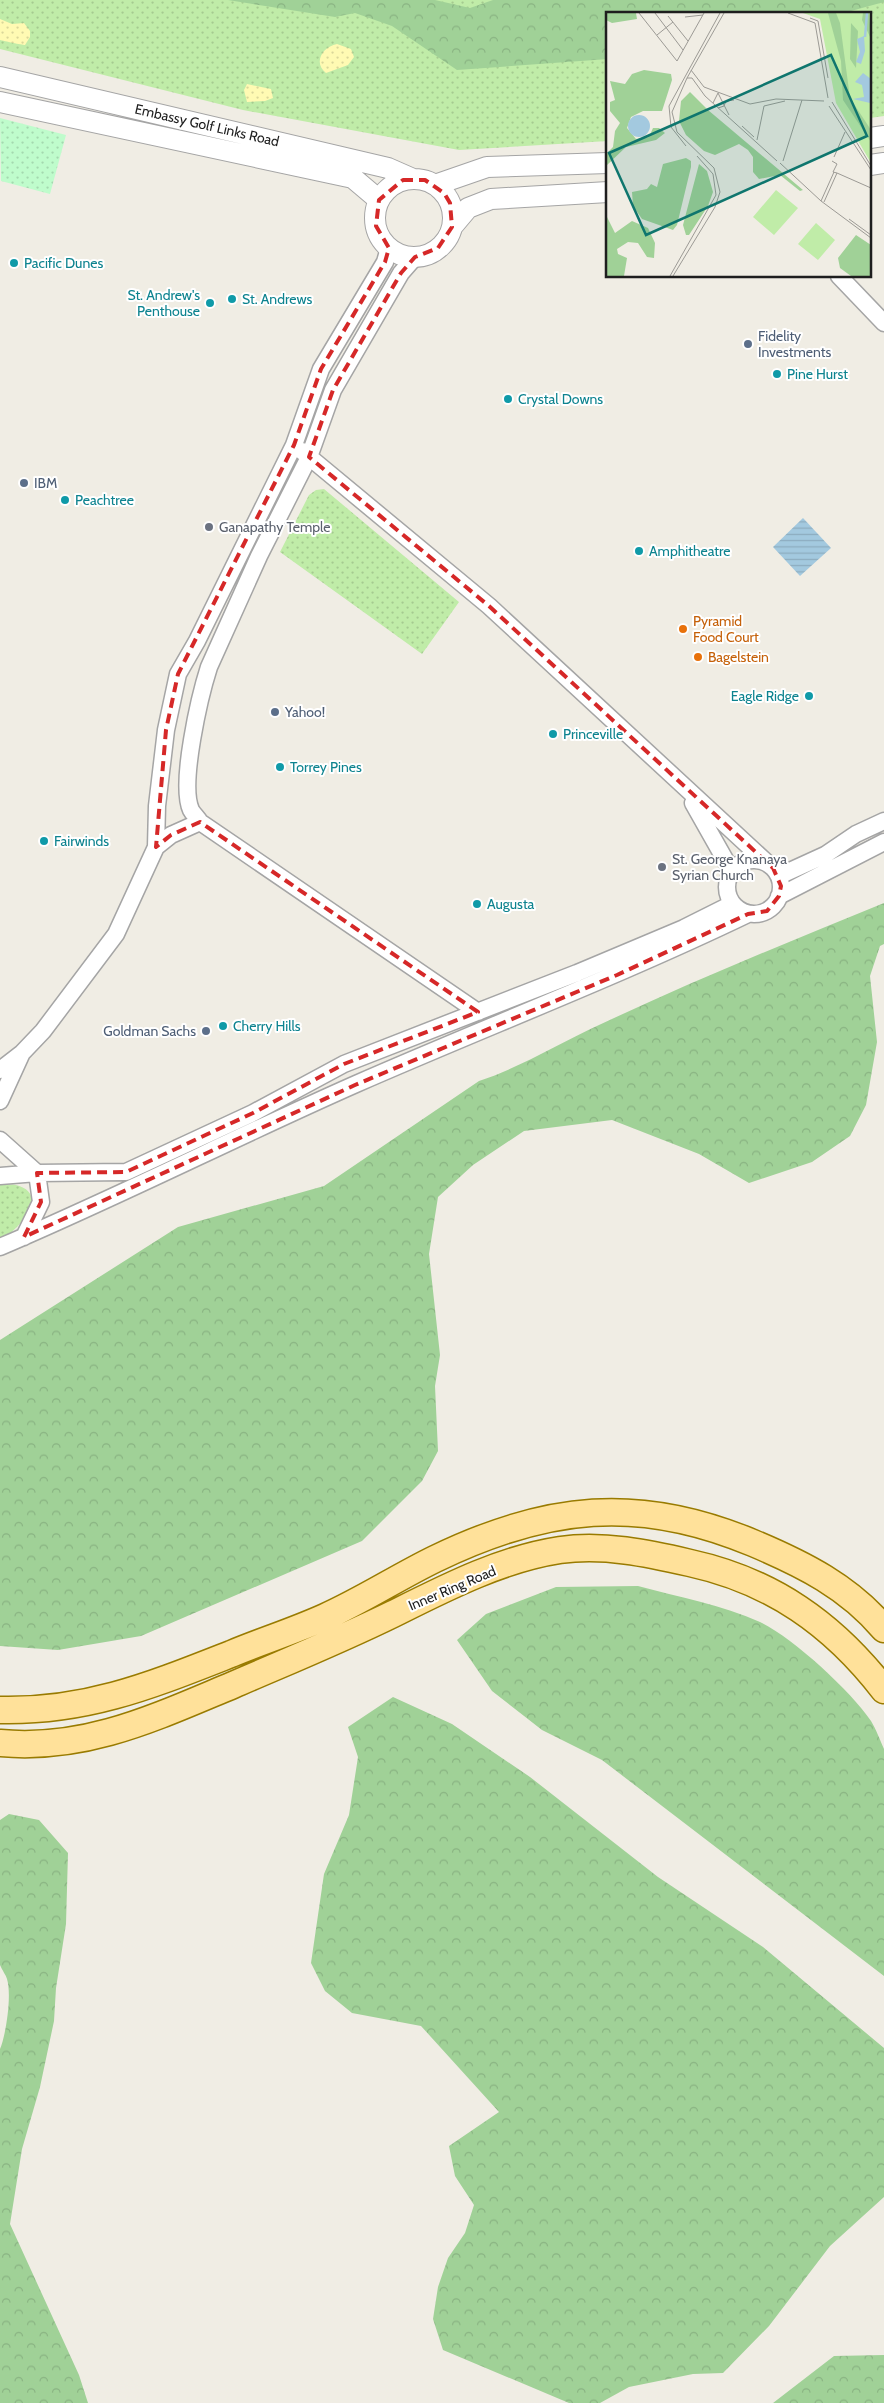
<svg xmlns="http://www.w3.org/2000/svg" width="884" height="2403" viewBox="0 0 884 2403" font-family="Cabin,sans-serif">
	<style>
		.grass { fill: url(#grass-dots) }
		.forest { fill: url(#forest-crowns) }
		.sand { fill: url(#sand-dots) }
		.park { fill: url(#park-dots) }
		.water { fill: url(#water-rules) }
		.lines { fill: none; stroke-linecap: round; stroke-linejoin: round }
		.minor-casing { stroke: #a5a5a5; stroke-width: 19 }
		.tertiary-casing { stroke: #a5a5a5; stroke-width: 22 }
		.primary-casing { stroke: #997b00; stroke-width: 29 }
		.minor { stroke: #fff; stroke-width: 16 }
		.tertiary { stroke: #fff; stroke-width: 20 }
		.primary { stroke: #ffe19a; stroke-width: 26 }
		.marked { fill: none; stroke: #d62828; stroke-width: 4; stroke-dasharray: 10 6; stroke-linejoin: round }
		.culture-dot { fill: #0f9aa8; stroke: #fff; stroke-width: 2 }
		.service-dot { fill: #5c6f8a; stroke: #fff; stroke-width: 2 }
		.worship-dot { fill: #6b7280; stroke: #fff; stroke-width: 2 }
		.food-dot { fill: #e8710a; stroke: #fff; stroke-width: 2 }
		.labels { text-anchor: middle; stroke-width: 4; stroke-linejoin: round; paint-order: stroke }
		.street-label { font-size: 14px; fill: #1e1e1e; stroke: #fff }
		.culture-label { font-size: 14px; fill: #0d838f; stroke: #fff; text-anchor: start }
		.service-label { font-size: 14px; fill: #4e5e75; stroke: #fff; text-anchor: start }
		.worship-label { font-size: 14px; fill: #5b616d; stroke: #fff; text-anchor: start }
		.food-label { font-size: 14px; fill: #c56008; stroke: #fff; text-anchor: start }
		.inset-river { fill: none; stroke: #a3c9df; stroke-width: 2.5 }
		.inset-road { fill: none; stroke: #9c9a95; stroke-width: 1 }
		.view { fill: #0f766e; fill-opacity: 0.15; stroke: #0f766e; stroke-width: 2.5 }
		.inset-edge { fill: none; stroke: #1e1e1e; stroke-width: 2.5 }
	</style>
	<defs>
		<pattern id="grass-dots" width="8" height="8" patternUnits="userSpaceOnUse" patternTransform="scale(1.25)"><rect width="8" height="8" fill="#c0eca8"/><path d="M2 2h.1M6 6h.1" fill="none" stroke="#a5ca90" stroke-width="1.8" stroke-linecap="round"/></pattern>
		<pattern id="forest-crowns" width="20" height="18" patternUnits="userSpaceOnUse" patternTransform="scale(1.25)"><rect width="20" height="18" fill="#a0d197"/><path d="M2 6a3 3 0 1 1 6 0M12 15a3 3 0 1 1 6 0" fill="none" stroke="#89b382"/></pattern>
		<pattern id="sand-dots" width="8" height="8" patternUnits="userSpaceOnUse" patternTransform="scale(1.25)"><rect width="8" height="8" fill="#fffab3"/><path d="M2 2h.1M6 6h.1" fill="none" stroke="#dad69a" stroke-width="1.8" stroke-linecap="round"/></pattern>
		<pattern id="park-dots" width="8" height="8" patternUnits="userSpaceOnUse" patternTransform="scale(1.25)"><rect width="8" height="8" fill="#bffccc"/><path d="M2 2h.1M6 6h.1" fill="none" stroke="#a4d8af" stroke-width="1.8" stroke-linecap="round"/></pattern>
		<pattern id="water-rules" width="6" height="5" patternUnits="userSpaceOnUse" patternTransform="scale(1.25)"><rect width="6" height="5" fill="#a3c9df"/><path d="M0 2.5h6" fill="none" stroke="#8cacbf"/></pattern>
	</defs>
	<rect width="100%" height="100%" fill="#f0ede4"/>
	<path class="grass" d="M 0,0 L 884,0 L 884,116 L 870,118 L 870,14 L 608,14 L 608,141 L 459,150 L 243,110 L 0,49 Z
		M 324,489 L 459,602 L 422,654 L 280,552 L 309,495 L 316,490 Z
		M 0,1185 C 5,1185 11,1184 16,1185 C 52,1194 17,1232 0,1240 Z"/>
	<path class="forest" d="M 228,0 L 435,0 L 470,8 L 493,0 L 884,0 L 884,2 L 840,14 L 608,14 L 608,59 L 457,70 L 392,26 L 355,13 L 335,17 Z
		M 884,903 L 884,944 L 880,946 L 870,976 L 877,1042 L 866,1105 L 850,1136 L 812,1162 L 749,1183 L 699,1154 L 612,1120 L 524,1131 L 473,1165 L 438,1197 L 429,1254 L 440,1355 L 435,1386 L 438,1451 L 422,1481 L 362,1541 L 141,1636 L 58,1650 L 0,1646 L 0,1340 L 178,1227 L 324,1186 L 479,1081 C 521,1067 558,1044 599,1025 C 693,981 788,942 884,903 Z
		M 638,1586 C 679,1597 722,1605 760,1622 C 792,1637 851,1691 871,1721 C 876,1729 880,1740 884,1749 L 884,1976 L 602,1760 L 542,1730 L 492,1691 L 457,1640 L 486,1614 L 556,1587 Z
		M 393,1697 L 452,1724 L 530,1777 L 658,1877 L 763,1947 L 884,2048 L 884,2197 L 830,2246 L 769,2326 L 723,2373 L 693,2374 L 629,2387 L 600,2403 L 569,2403 L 443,2350 L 433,2319 L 438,2287 L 448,2258 L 465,2233 L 474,2205 L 455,2176 L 449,2146 L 499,2112 L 421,2026 L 352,2013 L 325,1991 L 311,1963 L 324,1874 L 349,1815 L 358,1757 L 348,1727 Z
		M 9,1814 L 39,1820 L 68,1853 L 66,1924 L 56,1988 L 54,2021 L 40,2087 L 22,2149 L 10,2224 L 79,2375 L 88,2403 L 0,2403 L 0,2049 C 6,2035 12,1995 7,1979 C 6,1975 2,1970 0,1965 L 0,1820 Z
		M 884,2355 L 884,2403 L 773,2403 L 834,2356 Z"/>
	<path class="sand" d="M 0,19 L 12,24 L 24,23 L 30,31 L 30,37 L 25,45 C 22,45 4,41 0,40 Z
		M 337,44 L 351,49 L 354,57 L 348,65 L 326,73 C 313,63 322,47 337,44 Z
		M 247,84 L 271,89 L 273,98 L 265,101 L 247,102 L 244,90 Z"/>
	<path class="park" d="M 0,118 L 66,135 L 50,194 L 1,181 Z"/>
	<path class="water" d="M 803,518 L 831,548 L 800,576 L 773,547 Z"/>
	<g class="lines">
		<defs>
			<path id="minor" d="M 415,257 L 401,273 L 333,390 L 309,457 L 259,556 L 209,667 C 200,695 179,784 191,810 C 193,814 198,818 200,822 L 478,1012
				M 839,276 L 884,323
				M 302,451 L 489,606 L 766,862
				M 693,803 L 732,872
				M 156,847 L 157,806 L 166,730 L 178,674 L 197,641 L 294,445 L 321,369 L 385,262 L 389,248
				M727 887a27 27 0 1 1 54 0a27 27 0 1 1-54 0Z
				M 779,876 L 825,855 L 856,834 L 884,821
				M 779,896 L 884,842
				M 0,1070 L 22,1053 L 43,1031 L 116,934 L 156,847 L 171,835 L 200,822
				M 0,1101 L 21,1055
				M 0,1140 L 37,1173 L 41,1202 L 24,1237
				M 0,1176 L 37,1173 L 126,1172 L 253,1113 L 344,1064 L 577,973 L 684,928 L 732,904
				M 0,1247 C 120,1196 236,1137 356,1084 C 486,1027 619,976 748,914"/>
			<path id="tertiary" d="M 0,77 L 388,168 L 413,179
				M 0,102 L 353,178 L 379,200
				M 870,138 L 884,136
				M 870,165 L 884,163
				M375 218a39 39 0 1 1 78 0a39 39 0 1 1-78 0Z
				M 435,185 L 487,167 L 608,163
				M 452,227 L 468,208 L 491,199 L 608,192"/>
			<path id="primary" d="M 0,1710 C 87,1712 152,1685 231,1654 C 262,1641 294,1631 325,1617 C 363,1600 398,1577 435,1559 C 546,1505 639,1495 753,1543 C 803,1564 849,1587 884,1629
				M 0,1743 C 86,1751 156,1717 233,1685 C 286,1662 340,1640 393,1614 C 445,1588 501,1559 560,1550 C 604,1544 647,1553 690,1563 C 772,1581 833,1624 884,1690"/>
		</defs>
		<use href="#minor" class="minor-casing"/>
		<use href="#tertiary" class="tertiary-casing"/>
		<use href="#primary" class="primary-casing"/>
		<use href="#minor" class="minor"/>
		<use href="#tertiary" class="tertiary"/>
		<use href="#primary" class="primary"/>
	</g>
	<path class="marked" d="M 403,180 L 425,180 L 444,193 L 450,203 L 452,227 L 438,248 L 415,257 L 401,273 L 333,390 L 309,457 L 489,606 L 773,868 L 781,886 L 779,896 L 767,911 L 748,914 L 617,975 L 355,1085 L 24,1237 L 41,1202 L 37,1173 L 126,1172 L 253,1113 L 344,1064 L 478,1012 L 200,822 L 171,835 L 156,847 L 166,730 L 178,674 L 294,445 L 321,369 L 385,262 L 389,248 L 376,226 L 379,200 Z"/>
	<g class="culture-dot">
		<circle cx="14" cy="263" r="5"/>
		<circle cx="232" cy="299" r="5"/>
		<circle cx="210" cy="303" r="5"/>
		<circle cx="777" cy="374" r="5"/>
		<circle cx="508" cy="399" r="5"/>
		<circle cx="65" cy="500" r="5"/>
		<circle cx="639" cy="551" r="5"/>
		<circle cx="809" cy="696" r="5"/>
		<circle cx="553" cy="734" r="5"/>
		<circle cx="280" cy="767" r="5"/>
		<circle cx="44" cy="841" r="5"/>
		<circle cx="477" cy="904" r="5"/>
		<circle cx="223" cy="1026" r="5"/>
	</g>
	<g class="service-dot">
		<circle cx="748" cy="344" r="5"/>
		<circle cx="24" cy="483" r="5"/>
		<circle cx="275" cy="712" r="5"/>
		<circle cx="206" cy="1031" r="5"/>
	</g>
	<g class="worship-dot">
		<circle cx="209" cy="527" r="5"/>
		<circle cx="662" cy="867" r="5"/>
	</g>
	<g class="food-dot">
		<circle cx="683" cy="629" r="5"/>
		<circle cx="698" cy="657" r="5"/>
	</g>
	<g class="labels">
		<g class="street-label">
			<text transform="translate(207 125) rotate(13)" y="5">Embassy Golf Links Road</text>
			<text transform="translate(452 1588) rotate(-23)" y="5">Inner Ring Road</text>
		</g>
		<g class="culture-label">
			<text x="24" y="268">Pacific Dunes</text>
			<text x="200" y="300" text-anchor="end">St. Andrew's<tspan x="200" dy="16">Penthouse</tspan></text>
			<text x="242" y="304">St. Andrews</text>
			<text x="787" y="379">Pine Hurst</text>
			<text x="518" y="404">Crystal Downs</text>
			<text x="75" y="505">Peachtree</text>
			<text x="649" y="556">Amphitheatre</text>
			<text x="799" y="701" text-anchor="end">Eagle Ridge</text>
			<text x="563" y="739">Princeville</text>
			<text x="290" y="772">Torrey Pines</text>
			<text x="54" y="846">Fairwinds</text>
			<text x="487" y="909">Augusta</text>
			<text x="233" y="1031">Cherry Hills</text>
		</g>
		<g class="service-label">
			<text x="758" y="341">Fidelity<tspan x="758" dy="16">Investments</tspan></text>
			<text x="34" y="488">IBM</text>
			<text x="285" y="717">Yahoo!</text>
			<text x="196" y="1036" text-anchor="end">Goldman Sachs</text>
		</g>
		<g class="worship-label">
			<text x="219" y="532">Ganapathy Temple</text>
			<text x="672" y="864">St. George Knanaya<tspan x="672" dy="16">Syrian Church</tspan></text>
		</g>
		<g class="food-label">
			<text x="693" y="626">Pyramid<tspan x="693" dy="16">Food Court</tspan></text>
			<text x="708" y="662">Bagelstein</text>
		</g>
	</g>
	<g transform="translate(606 12)">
		<rect width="265" height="265" fill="#f0ede4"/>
		<path d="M 197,1 L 265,1 L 265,151 L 230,91 L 214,7 ZM 170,178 L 192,196 L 168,223 L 147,205 ZM 210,211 L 229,228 L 212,248 L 192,232 Z" fill="#c0eca8"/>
		<path d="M 0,1 L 30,1 L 31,7 L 6,11 L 0,8 ZM 222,1 L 230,1 L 234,11 L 244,86 L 265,118 L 265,130 L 237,88 L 235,49 ZM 257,1 L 263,1 L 265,27 L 256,8 ZM 245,11 L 252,19 L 250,56 L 244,47 ZM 38,58 L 65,62 L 66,68 L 56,99 L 37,99 L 25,105 L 21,116 L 30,127 L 43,125 L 47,116 L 53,116 L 59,121 L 50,128 L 20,135 L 0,154 L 0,142 L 7,135 L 9,119 L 14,111 L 4,99 L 4,90 L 9,88 L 4,69 L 19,72 L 26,62 ZM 84,80 L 102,98 L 197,178 L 194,179 L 174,163 L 153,167 L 147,160 L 147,145 L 142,138 L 133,132 L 109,143 L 98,139 L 80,123 L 73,109 L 75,89 ZM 80,146 L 85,149 L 85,155 L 71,213 L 67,218 L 36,207 L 27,194 L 26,180 L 41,177 L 45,172 L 51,175 L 57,152 ZM 93,152 L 101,159 L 107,180 L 102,194 L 83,223 L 80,223 L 77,213 ZM 0,203 L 9,221 L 26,209 L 42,216 L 49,231 L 48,246 L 41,245 L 32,231 L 22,230 L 11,237 L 12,242 L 21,246 L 18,264 L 0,264 ZM 250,223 L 265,233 L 265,264 L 245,264 L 234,256 L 232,246 Z" fill="#a0d197"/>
		<path d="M 258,24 L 259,39 L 255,52 L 250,50 L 254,40 L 251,27 ZM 257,61 L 265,67 L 264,91 L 247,87 L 258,85 L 256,73 L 249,70 ZM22 114a11 11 0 1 1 22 0a11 11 0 1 1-22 0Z" fill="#a3c9df"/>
		<path class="inset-river" d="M 259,25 L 261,1"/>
		<path class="inset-road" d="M 33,1 L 71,49 L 98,1M 49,1 L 77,38M 182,1 L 209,11 L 222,86M 62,4 L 82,29M 79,5 L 97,3M 204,6 L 212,9 L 222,66M 51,23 L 67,10M 85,58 L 98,75 L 144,92 L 170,87 L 218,89M 81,66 L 86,66 L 99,84 L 171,149M 226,90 L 265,154M 107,91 L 112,81 L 123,103M 223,94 L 265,158M 112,96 L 118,94 L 120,89 L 128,88M 136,114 L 148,125M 151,128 L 158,94 L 179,89M 80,134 L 65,115 L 63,94 L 114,1M 228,145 L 239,120M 177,149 L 196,88M 174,151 L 215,189 L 265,226M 231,161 L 265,176M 215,189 L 228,160M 218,190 L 231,161 L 227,160 L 231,152 L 226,149M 243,207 L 265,223M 64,264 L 110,183 L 107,162 L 91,144M 67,264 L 109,195 L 114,180 L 108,156 L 71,120 L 66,100 L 81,66 L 118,1"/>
		<path class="view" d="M 225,43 L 261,124 L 40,223 L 3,141 Z"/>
		<rect width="265" height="265" class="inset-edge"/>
	</g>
</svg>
